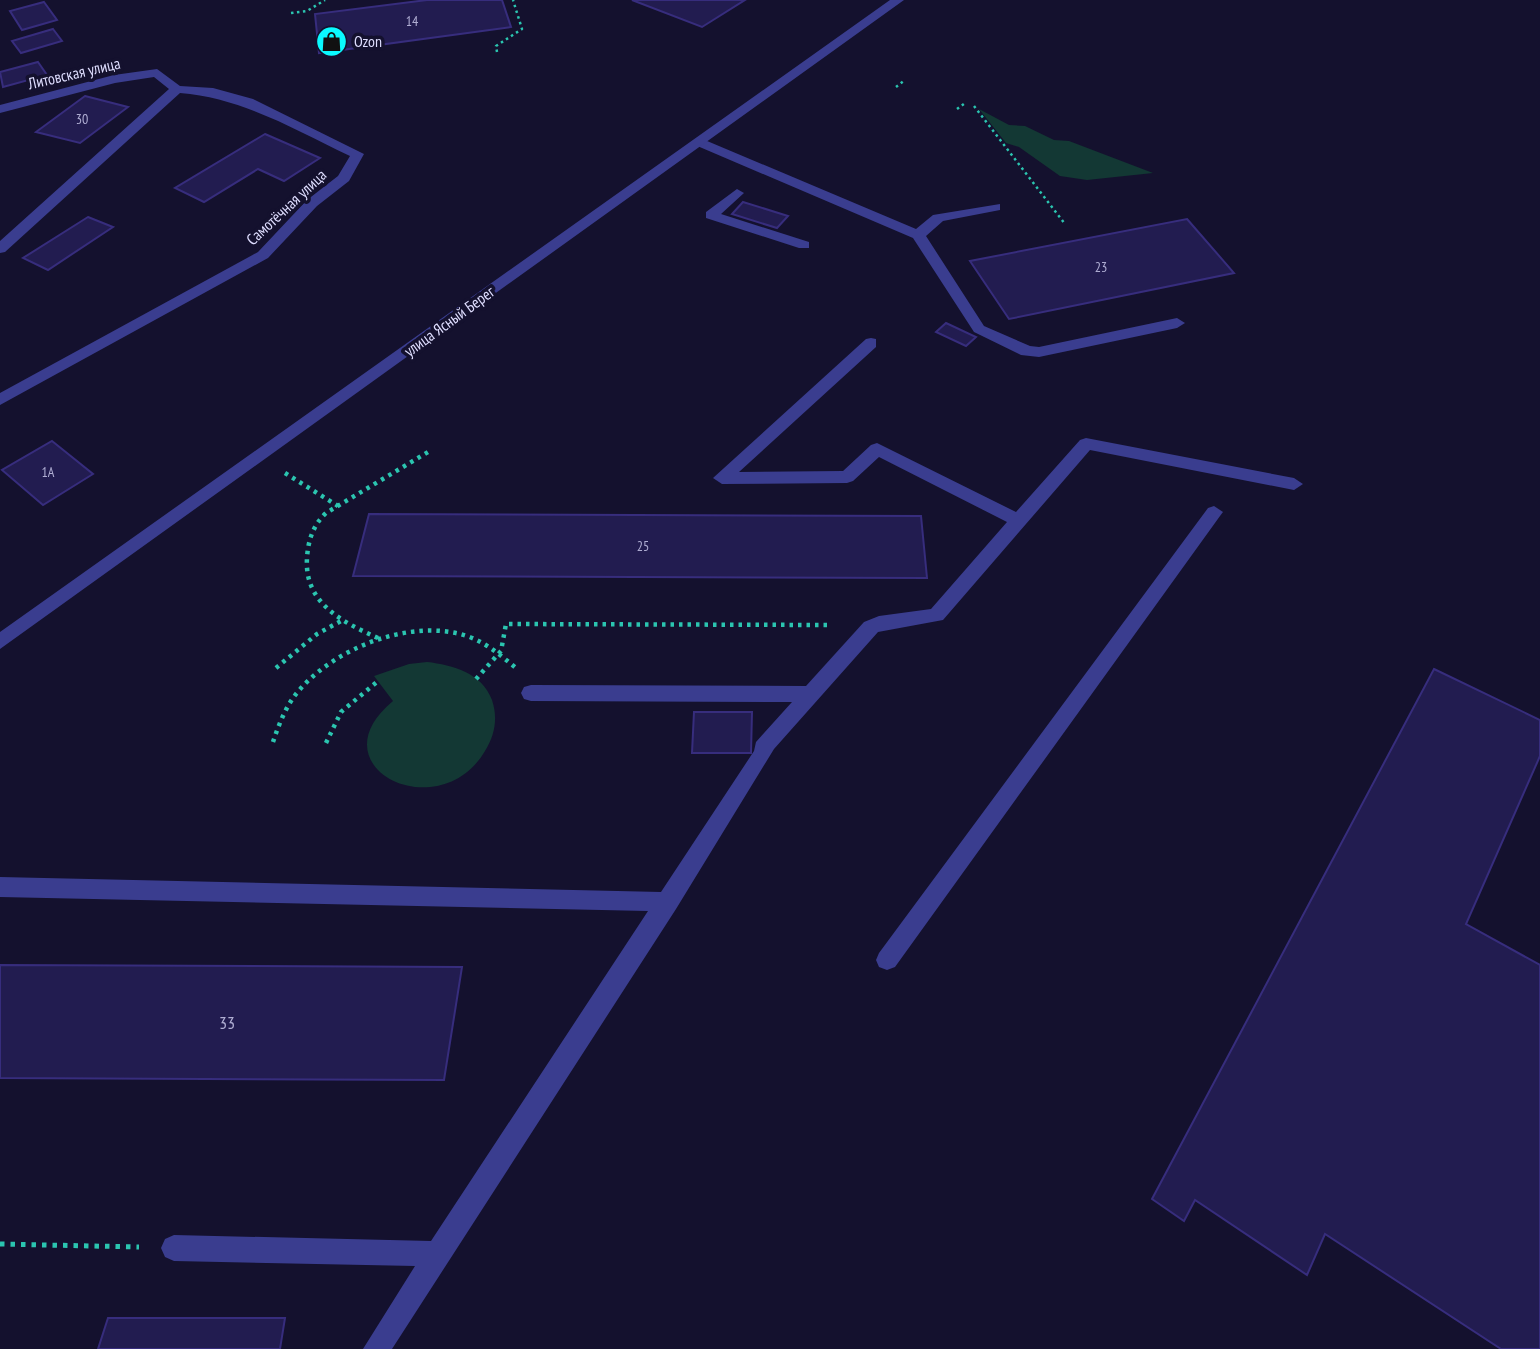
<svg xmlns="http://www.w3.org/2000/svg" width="1540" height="1349" viewBox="0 0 1540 1349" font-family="'PT Sans Narrow',sans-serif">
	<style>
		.green { fill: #133834 }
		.building { fill: #221c50; stroke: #372d7d; stroke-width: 2 }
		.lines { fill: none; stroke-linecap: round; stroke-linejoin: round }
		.path-far2 { stroke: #2bc5b0; stroke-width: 2.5; stroke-dasharray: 2.5 3.5; stroke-linecap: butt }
		.path-far1 { stroke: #2bc5b0; stroke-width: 4.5; stroke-dasharray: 3.5 5; stroke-linecap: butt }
		.path { stroke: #2bc5b0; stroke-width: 5; stroke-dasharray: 4.5 6; stroke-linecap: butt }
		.service { fill: #3a3d8f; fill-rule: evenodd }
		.minor { fill: #3a3d8f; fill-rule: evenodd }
		.labels { text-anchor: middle; stroke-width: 7; stroke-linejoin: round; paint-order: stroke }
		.number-label { font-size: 14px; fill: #b0aed3 }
		.far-poi-label { font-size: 16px; fill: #dfdeff; stroke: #14112e; text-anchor: start }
		.far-street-label { font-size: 16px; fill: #dfdeff; stroke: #14112e }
		.near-number-label { font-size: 18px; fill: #b0aed3 }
	</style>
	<rect width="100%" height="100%" fill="#14112e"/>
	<path class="green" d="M 979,109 L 1009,125 L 1025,126 L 1054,140 L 1069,141 L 1153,173 L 1087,180 L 1060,176 L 1019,147 L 1006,143 Z
		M 427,662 C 453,665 482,673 492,700 C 498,718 495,735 485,751 C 439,829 313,767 393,701 L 374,676 L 409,664 Z"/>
	<path class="building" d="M 427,0 L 502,0 L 511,27 L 319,53 L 315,14 Z
		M 632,0 L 745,0 L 702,27 Z
		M 44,2 L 57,20 L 22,30 L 10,11 Z
		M 53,29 L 62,41 L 21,53 L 12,41 Z
		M 38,62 L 47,75 L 3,87 L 0,72 Z
		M 85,96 L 128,107 L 80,143 L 36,132 Z
		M 265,134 L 320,158 L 284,181 L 258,169 L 204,202 L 175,188 Z
		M 743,202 L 788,216 L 777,228 L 732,214 Z
		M 88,217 L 113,227 L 48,270 L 23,258 Z
		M 1187,219 L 1234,273 L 1009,319 L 970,261 Z
		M 946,323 L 976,337 L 966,346 L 936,332 Z
		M 52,441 L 93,474 L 43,505 L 2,470 Z
		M 369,514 L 921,516 L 927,578 L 353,576 Z
		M 1434,669 L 1540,720 L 1540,756 L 1466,924 L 1540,965 L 1540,1349 L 1501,1349 L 1325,1234 L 1307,1275 L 1195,1200 L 1184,1221 L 1152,1199 Z
		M 694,712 L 752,712 L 751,753 L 692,753 Z
		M 0,965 L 462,967 L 444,1080 L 0,1078 Z
		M 108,1318 L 285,1318 L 280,1349 L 98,1349 Z"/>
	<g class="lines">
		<path class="path-far2" d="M 291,13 L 307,11 L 325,0
			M 497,52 L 496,46 L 522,29 L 513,0
			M 896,87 L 905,80
			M 974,106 L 1065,224
			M 957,109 L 965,103"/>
		<path class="path-far1" d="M 285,473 L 338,506
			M 378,638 C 342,622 304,603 307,558 C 308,541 313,525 326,513 L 428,452
			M 276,668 L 317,634 L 341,621
			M 476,679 L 501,651 L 506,624 L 829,625
			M 273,742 C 278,727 284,711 293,698 C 328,650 409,617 467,636 C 487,643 500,655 516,668
			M 326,743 L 341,712 L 378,681"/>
		<path class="path" d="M 0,1244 L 139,1247"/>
		<path class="service" d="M 700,138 L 916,229 L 933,215 L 1000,204 L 1000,210 L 943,221 L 926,236 L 984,326 L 1030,346 L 1039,347 L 1177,318 L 1185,323 L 1177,328 L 1039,357 L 1021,355 L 974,332 L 913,238 L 695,145 L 693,142 Z
			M 737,189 L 744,193 L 721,214 L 809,242 L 809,248 L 799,248 L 706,218 L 706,212 Z
			M 871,338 L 876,339 L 876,347 L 739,472 L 843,471 L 871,445 L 877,443 L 1016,512 L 1080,440 L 1086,438 L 1294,478 L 1303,484 L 1294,490 L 1090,450 L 943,620 L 878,632 L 774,749 L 676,909 L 392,1349 L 363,1349 L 415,1266 L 174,1261 L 165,1257 L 161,1248 L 165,1239 L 174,1235 L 431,1241 L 648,911 L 0,897 L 0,877 L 661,892 L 754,751 L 756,742 L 792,702 L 531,701 L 524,699 L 521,693 L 524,687 L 531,685 L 806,686 L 864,622 L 879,616 L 931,609 L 1007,522 L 879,457 L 853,481 L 847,483 L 722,484 L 713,478 L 866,339 Z
			M 1214,506 L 1223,512 L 1220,516 L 895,967 L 887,970 L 879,967 L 876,960 L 879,953 L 1208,508 Z"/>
		<path class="minor" d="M 890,0 L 904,0 L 0,649 L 0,632 Z
			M 157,69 L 180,86 L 213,88 L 253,99 L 364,154 L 349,181 L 317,206 L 268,258 L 0,405 L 0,393 L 258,252 L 307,200 L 338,176 L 350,156 C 294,129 242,98 180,93 L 5,252 L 0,253 L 0,241 L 169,89 L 154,77 L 115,83 L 0,113 L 0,105 L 114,75 Z"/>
	</g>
	<defs>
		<symbol id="shop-disc" viewBox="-11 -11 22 22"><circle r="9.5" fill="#0af9ff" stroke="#14112e"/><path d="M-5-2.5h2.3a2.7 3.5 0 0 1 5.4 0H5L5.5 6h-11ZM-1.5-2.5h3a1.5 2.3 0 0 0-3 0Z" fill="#111"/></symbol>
	</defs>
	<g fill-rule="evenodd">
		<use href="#shop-disc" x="314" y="24" width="35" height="35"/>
	</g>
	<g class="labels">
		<g class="number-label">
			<text x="412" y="26">14</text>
			<text x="82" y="124">30</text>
			<text x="1101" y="272">23</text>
			<text x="48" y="477">1А</text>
			<text x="643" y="551">25</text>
		</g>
		<g class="far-poi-label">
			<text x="354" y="47">Ozon</text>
		</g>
		<g class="far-street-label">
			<text transform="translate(74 73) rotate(-13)" y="6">Литовская улица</text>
			<text transform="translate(286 207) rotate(-43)" y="6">Самотёчная улица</text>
			<text transform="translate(449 321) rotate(-36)" y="6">улица Ясный Берег</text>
		</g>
		<g class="near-number-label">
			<text x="227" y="1029">33</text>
		</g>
	</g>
</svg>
